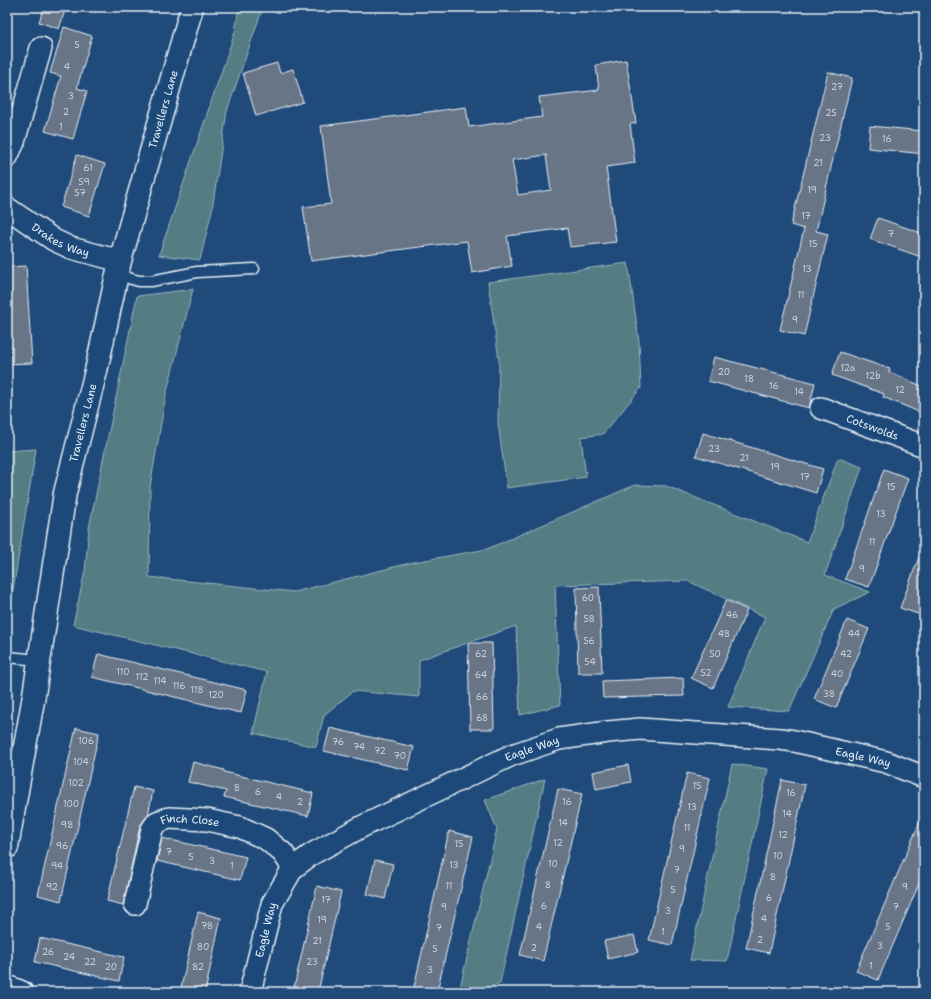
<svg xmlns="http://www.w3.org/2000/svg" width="931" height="999" viewBox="0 0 931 999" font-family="'Shantell Sans',sans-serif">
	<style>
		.green { fill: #527c83; stroke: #9db6be }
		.building { fill: #687587; stroke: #e8f1f8; fill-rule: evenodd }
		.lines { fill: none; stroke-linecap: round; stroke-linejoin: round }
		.service-casing { stroke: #e8f1f8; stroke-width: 13 }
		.minor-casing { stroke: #e8f1f8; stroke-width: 24 }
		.tertiary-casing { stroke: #e8f1f8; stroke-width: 25 }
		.service { stroke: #1f4a7a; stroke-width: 10 }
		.minor { stroke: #1f4a7a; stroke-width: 21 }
		.tertiary { stroke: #1f4a7a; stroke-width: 22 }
		.labels { text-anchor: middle; stroke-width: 3; stroke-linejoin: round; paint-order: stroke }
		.number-label { font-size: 9px; fill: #c8d2dc }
		.street-label { font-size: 11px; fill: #e8f1f8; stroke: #1f4a7a }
	</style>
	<rect width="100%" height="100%" fill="#1f4a7a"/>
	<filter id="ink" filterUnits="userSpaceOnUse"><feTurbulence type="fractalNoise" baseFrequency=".025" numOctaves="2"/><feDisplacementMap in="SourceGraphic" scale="8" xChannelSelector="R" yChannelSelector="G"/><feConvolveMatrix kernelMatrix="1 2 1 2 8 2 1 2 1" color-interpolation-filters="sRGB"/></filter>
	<g filter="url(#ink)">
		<path class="green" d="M 239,7 L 263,7 L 227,111 L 212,210 L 200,260 L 159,255 L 235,32 Z
			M 628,263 L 639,341 L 641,388 L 603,434 L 581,437 L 586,477 L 507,488 L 498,423 L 499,360 L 488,282 Z
			M 193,289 L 166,395 L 150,487 L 149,577 L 294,592 L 414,562 L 487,549 L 635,485 L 666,486 L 807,542 L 838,458 L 862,467 L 825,575 L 870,592 L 834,609 L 789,711 L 728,707 L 765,617 L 688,581 L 555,585 L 560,705 L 520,715 L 516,626 L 419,660 L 419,697 L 353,691 L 324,715 L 316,747 L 253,733 L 267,672 L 73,625 L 85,571 L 89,528 L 137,296 Z
			M 36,449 L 7,627 L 7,451 Z
			M 732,764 L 768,769 L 727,961 L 690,960 Z
			M 545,779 L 500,983 L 478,992 L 459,992 L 497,829 L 485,800 Z"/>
		<path class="building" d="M 44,7 L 66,7 L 59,29 L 39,22 Z
			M 64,27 L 92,36 L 77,88 L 87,91 L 73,139 L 45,131 L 61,76 L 50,73 Z
			M 626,60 L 636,123 L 630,124 L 635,163 L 606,167 L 616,242 L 570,247 L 567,228 L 507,236 L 512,266 L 472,273 L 467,241 L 311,261 L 303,207 L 331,204 L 321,126 L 466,107 L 469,127 L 542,117 L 539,97 L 599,90 L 596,65 ZM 546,155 L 551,190 L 518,195 L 512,160 Z
			M 277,63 L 280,73 L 293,69 L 303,102 L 256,116 L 243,73 Z
			M 828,72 L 852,78 L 816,231 L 828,234 L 804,336 L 780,330 L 804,229 L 791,225 Z
			M 870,126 L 924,131 L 924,154 L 868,148 Z
			M 77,155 L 105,164 L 89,216 L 61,207 Z
			M 878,218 L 924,234 L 924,258 L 870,239 Z
			M 26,266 L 32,363 L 7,364 L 7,267 Z
			M 840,352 L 890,369 L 889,372 L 924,387 L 924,414 L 883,397 L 884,394 L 832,375 Z
			M 714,357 L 815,383 L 809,408 L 708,381 Z
			M 703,433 L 823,469 L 816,493 L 696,456 Z
			M 884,469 L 908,478 L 869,587 L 845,579 Z
			M 922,549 L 924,549 L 924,616 L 900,608 Z
			M 599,587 L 602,673 L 578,673 L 576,588 Z
			M 726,600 L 747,610 L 713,688 L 691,678 Z
			M 847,620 L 869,629 L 836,708 L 814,699 Z
			M 468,643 L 492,643 L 494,729 L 470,729 Z
			M 98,654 L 247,690 L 241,713 L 92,677 Z
			M 683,678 L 684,696 L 603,698 L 602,681 Z
			M 76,728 L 99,733 L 61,901 L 38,895 Z
			M 330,728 L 414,747 L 408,770 L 324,751 Z
			M 193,762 L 224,770 L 224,772 L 313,793 L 308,816 L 224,797 L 226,791 L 188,782 Z
			M 628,765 L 631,782 L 596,789 L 593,772 Z
			M 687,773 L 710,778 L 672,945 L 649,940 Z
			M 782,780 L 805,785 L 769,953 L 746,948 Z
			M 134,787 L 153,791 L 148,815 L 140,826 L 123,905 L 107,901 Z
			M 558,789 L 582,794 L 543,961 L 520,955 Z
			M 924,812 L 924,872 L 878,980 L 856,971 Z
			M 449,831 L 473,837 L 459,897 L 437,992 L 413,992 Z
			M 162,838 L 246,857 L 240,880 L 157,861 Z
			M 375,860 L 393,864 L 385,899 L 367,894 Z
			M 317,886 L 341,892 L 318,992 L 293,992 Z
			M 198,912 L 221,918 L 205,992 L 180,992 Z
			M 634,935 L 638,952 L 608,959 L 604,941 Z
			M 40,938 L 124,957 L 119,981 L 35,962 Z"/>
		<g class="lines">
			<defs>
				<path id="service" d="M 117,275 L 139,281 L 151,281 L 197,272 L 254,269
					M 7,657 L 39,660"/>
				<g id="minor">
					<path d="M 7,157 L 14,142 L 41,48"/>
					<path id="s1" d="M 7,208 L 54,240 L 71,248 L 120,261"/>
					<path id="s2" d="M 821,408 L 924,446"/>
					<path id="s3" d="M 135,904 L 152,829 L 157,822 L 169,818 L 207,820 L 240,827 L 266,839 L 283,853 L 293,868"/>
					<path d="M 7,986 L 22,992"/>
					<path id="s4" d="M 250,992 L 272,904 L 293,868 L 312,854 L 363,826 L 512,755 L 559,739 L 608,732 L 640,729 L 780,739 L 794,741 L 886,762 L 924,777"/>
				</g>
				<g id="tertiary">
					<path id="s5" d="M 7,847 L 33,701 L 65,493 L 96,371 L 120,261 L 192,7"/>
				</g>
			</defs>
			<use href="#service" class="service-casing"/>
			<use href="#minor" class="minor-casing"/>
			<use href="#tertiary" class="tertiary-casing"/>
			<use href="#service" class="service"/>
			<use href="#minor" class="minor"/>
			<use href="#tertiary" class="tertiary"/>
		</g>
	</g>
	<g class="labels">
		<g class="number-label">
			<text x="77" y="48">5</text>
			<text x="67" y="70">4</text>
			<text x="837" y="90">27</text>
			<text x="71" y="99">3</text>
			<text x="66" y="115">2</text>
			<text x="831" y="116">25</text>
			<text x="61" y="130">1</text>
			<text x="825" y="141">23</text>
			<text x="887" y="142">16</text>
			<text x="818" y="166">21</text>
			<text x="88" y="171">61</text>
			<text x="84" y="185">59</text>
			<text x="812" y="193">19</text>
			<text x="80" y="196">57</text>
			<text x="806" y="219">17</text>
			<text x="891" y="237">7</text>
			<text x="813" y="247">15</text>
			<text x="807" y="272">13</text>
			<text x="801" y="298">11</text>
			<text x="795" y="323">9</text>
			<text x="848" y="371">12a</text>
			<text x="724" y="375">20</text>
			<text x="873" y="379">12b</text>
			<text x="749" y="382">18</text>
			<text x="774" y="389">16</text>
			<text x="900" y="393">12</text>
			<text x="799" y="395">14</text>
			<text x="714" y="452">23</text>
			<text x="744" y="461">21</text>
			<text x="775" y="470">19</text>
			<text x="805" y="480">17</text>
			<text x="891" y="490">15</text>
			<text x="881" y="517">13</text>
			<text x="872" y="545">11</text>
			<text x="862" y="572">9</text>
			<text x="588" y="601">60</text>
			<text x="732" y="618">46</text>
			<text x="589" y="622">58</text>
			<text x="724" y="637">48</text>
			<text x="854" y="637">44</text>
			<text x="589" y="644">56</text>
			<text x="481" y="657">62</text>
			<text x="715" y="657">50</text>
			<text x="846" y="657">42</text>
			<text x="590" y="665">54</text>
			<text x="123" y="675">110</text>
			<text x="706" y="676">52</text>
			<text x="837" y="677">40</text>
			<text x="481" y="678">64</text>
			<text x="142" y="680">112</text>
			<text x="160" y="684">114</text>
			<text x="179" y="689">116</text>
			<text x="197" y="693">118</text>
			<text x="829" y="697">38</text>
			<text x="216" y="698">120</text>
			<text x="482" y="700">66</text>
			<text x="482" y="721">68</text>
			<text x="86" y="744">106</text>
			<text x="338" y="745">76</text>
			<text x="359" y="750">74</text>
			<text x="380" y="754">72</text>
			<text x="400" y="759">70</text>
			<text x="81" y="765">104</text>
			<text x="76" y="786">102</text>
			<text x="697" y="789">15</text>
			<text x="237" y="791">8</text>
			<text x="258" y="795">6</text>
			<text x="791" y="796">16</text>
			<text x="279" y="800">4</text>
			<text x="300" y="805">2</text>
			<text x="567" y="805">16</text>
			<text x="71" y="807">100</text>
			<text x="692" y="810">13</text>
			<text x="787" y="817">14</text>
			<text x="563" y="826">14</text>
			<text x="67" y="828">98</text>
			<text x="687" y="831">11</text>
			<text x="783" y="838">12</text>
			<text x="558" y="846">12</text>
			<text x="459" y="847">15</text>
			<text x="62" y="849">96</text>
			<text x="682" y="852">9</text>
			<text x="169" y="855">7</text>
			<text x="778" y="859">10</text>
			<text x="191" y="860">5</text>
			<text x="212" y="864">3</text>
			<text x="553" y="867">10</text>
			<text x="454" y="868">13</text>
			<text x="57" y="869">94</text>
			<text x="232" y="869">1</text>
			<text x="677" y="873">7</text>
			<text x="773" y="880">8</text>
			<text x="548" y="888">8</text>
			<text x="449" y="889">11</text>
			<text x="52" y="890">92</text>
			<text x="905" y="890">9</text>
			<text x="673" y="893">5</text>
			<text x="769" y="901">6</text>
			<text x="326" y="903">17</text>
			<text x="544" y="909">6</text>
			<text x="444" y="910">9</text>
			<text x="896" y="910">7</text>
			<text x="668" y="914">3</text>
			<text x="764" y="922">4</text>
			<text x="322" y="923">19</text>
			<text x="207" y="929">78</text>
			<text x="539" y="930">4</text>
			<text x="888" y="930">5</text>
			<text x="439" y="931">7</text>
			<text x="663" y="935">1</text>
			<text x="760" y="943">2</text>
			<text x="317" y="944">21</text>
			<text x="880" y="949">3</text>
			<text x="203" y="950">80</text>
			<text x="534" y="951">2</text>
			<text x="435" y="952">5</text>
			<text x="48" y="955">26</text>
			<text x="69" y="960">24</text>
			<text x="90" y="965">22</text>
			<text x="312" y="965">23</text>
			<text x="871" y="969">1</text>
			<text x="111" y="970">20</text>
			<text x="198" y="970">82</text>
			<text x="430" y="973">3</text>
		</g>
		<g class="street-label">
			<text dy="4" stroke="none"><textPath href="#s5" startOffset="755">Travellers Lane</textPath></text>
			<text dy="4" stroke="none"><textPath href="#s1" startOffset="63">Drakes Way</textPath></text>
			<text dy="4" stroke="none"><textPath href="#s5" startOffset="431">Travellers Lane</textPath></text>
			<text dy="4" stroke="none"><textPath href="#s2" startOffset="55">Cotswolds</textPath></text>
			<text dy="4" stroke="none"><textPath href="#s4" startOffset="400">Eagle Way</textPath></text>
			<text dy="4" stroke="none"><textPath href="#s4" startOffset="736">Eagle Way</textPath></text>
			<text dy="4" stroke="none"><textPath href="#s3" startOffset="119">Finch Close</textPath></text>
			<text dy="4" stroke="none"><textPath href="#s4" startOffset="64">Eagle Way</textPath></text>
		</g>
	</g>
	<rect width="931" height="999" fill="none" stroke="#1f4a7a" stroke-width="24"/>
	<rect x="12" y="12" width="907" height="975" fill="none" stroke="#e8f1f8" stroke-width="1.5" filter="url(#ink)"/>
</svg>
